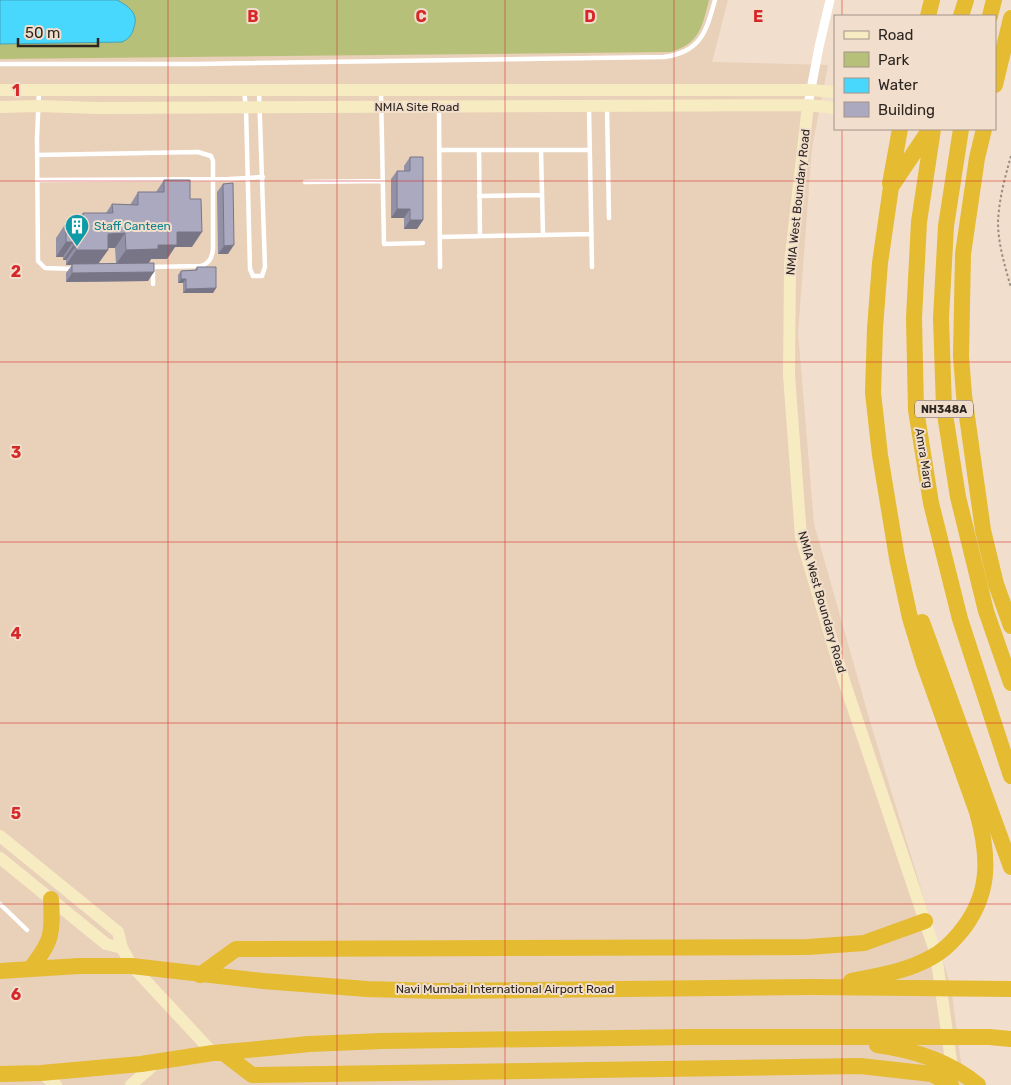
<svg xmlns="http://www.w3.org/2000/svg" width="1011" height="1085" viewBox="0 0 1011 1085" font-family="Rubik,sans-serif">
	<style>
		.built { fill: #e9d0b8 }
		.green { fill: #b7c079 }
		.water { fill: #49d8fd; stroke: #41a3bb }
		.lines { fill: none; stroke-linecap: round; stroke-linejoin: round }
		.path { stroke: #9a8d80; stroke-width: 2; stroke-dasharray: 2.5 2.5; stroke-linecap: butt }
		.lane { stroke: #fff; stroke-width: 4.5 }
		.street { stroke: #fff; stroke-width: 9 }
		.secondary { stroke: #f7ebc1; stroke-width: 12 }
		.highway { stroke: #e4bb31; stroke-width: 16 }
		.wall { fill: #9391a5; fill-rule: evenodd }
		.shaded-wall { fill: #787686 }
		.building { fill: #aba9c0; stroke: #787686 }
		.grid { fill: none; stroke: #d62828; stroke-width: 1; stroke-opacity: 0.55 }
		.labels { text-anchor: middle; stroke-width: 4; stroke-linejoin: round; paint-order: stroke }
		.shield { fill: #f1decc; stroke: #685d54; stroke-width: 1 }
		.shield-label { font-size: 11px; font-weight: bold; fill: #2d2620 }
		.street-label { font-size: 12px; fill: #2d2620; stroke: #f1decc }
		.culture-label { font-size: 12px; fill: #0d838f; stroke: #f1decc; text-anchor: start }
		.grid-label { font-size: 16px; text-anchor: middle; font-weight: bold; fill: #d62828; stroke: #f1decc; stroke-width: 4; stroke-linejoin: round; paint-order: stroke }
	</style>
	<rect width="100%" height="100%" fill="#f1decc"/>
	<path class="built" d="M 0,0 L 728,0 L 712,62 L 828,65 L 812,148 L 798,333 L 814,524 L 871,725 L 951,987 L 964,1085 L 0,1085 Z"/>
	<path class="green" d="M 0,0 L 709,0 C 702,27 700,43 671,52 L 0,59 Z"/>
	<path class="water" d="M 0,0 L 117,0 C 128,6 139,13 134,27 C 132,35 129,39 122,42 L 0,44 Z"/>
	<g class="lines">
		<path class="path" d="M 1011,156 C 1005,177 999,199 998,222 C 998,244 1005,266 1011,288"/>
		<path class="lane" d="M 0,64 L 195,64 L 664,57 C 701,52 706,32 715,0
			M 244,91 L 246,108 L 250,269 L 253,276 L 262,276 L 265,267 L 259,91
			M 381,91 L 384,244 L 423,243
			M 39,92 L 37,138 L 38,261 L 45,268 L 74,269
			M 589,107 L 592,267
			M 607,107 L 609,218
			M 439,108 L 440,267
			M 439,150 L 590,150
			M 479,150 L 480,236
			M 541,150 L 543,235
			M 37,155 L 198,152 L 211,156 L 213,161 L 213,249 C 212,257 210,263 201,266 L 149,267
			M 37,180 L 229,179 L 263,177
			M 305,182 L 383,181
			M 479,196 L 542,195
			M 440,237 L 591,234
			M 153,284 L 153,271
			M 0,904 L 27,930"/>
		<path class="street" d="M 808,105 L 819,47 L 830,0"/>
		<path class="secondary" d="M 0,90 L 811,90 L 835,92
			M 808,105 L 790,264 L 789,375 L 801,537 L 843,678 L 936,954 L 953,1075
			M 0,107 L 39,106 L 98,108 L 808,105 L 835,108
			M 0,836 L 118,932 L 122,948 L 132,966 L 213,1053
			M 0,858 L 106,944 L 122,948
			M 41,1073 L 56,1085
			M 131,1085 L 157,1062"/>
		<path class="highway" d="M 928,16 L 932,0
			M 961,16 L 966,0
			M 990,16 L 994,0
			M 995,85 L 1011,18
			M 933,129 L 919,222 L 914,318 L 916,410 L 931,503 L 960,619 L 1011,776
			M 961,129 L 946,226 L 941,318 L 944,408 L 958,497 L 986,611 L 1011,683
			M 984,129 L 977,158 L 963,254 L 961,356 L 964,395 L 983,530 L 996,584 L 1011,626
			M 890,184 L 900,129
			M 922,622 L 1011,867
			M 30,969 C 52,942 53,934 51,899
			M 0,971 L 79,966 L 132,966 L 263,981 L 367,989 L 437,991 L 812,987 L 1011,989
			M 200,975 L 236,949 L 808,947 L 864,943 L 925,921
			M 851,981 C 878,976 908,971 932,957 C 942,952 951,943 958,935 C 991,897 990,858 977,812 L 923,661 L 910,618 L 897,558 L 880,455 L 873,393 L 875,328 L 880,263 L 891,187 L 930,129
			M 877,1045 C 914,1050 949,1061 978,1085
			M 222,1052 L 252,1075 L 860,1066 L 932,1074 L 951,1085
			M 0,1074 L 41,1073 L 141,1064 L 213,1053 L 258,1049 L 309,1044 L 382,1041 L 693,1037 L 989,1037 L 1011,1039"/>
	</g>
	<path class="wall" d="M 410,157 L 423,220 L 417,229 L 404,229 L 404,218 L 391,218 L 391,179 L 397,171 L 404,171 L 404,166 Z
		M 164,180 L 190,199 L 192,247 L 175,247 L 167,259 L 151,259 L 149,263 L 148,281 L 66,282 L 66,273 L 72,265 L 66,265 L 66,260 L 63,260 L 63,257 L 56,257 L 56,238 L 66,223 L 70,223 L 72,220 L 78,220 L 83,213 L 106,213 L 112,204 L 130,205 L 138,192 L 156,192 ZM 108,248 L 115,248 L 116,264 L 98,264 L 108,250 Z
		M 223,184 L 228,254 L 218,254 L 217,192 Z
		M 197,267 L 216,288 L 213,293 L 183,293 L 183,283 L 178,283 L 178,275 L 181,271 L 195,270 Z"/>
	<path class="shaded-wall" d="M 397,209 L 410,209 L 404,218 L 391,218 Z
		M 410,220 L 423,220 L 417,229 L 404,229 Z
		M 177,232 L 202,232 L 192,247 L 175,247 L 167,259 L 151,259 L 148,264 L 116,264 L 126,250 L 158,245 Z
		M 125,233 L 115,248 L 97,248 L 108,234 Z
		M 66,242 L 73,242 L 63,257 L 56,257 Z
		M 234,245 L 228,254 L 218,254 L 224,246 Z
		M 73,246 L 76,246 L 66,260 L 63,260 Z
		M 76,250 L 108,250 L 98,264 L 66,265 Z
		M 154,272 L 148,281 L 66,282 L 72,273 Z
		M 181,279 L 186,279 L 183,283 L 178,283 Z
		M 216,288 L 213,293 L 183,293 L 186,289 Z"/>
	<path class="building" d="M 410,157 L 423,157 L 423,220 L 410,220 L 410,209 L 397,209 L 397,171 L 410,171 Z
		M 164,180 L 190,180 L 190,199 L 201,199 L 202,232 L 177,232 L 177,245 L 158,245 L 158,249 L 126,250 L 125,233 L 108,234 L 108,250 L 76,250 L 76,246 L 73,246 L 73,242 L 66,242 L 66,223 L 72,223 L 72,220 L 83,220 L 83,213 L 113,213 L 112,204 L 138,205 L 138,192 L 164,192 Z
		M 233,183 L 234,245 L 224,246 L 223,184 Z
		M 154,263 L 154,272 L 72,273 L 72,264 Z
		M 197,267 L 216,267 L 216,288 L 186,289 L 186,279 L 181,279 L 181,271 L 197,270 Z"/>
	<path class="grid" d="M 168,0 L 168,1085M 337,0 L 337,1085M 505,0 L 505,1085M 674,0 L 674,1085M 842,0 L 842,16M 842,129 L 842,1085M 0,181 L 1011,181M 0,362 L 1011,362M 0,542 L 1011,542M 0,723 L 1011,723M 0,904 L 1011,904"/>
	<defs>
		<symbol id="building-pin" viewBox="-11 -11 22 30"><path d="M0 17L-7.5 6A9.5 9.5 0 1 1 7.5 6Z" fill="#0f9aa8" stroke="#f1decc"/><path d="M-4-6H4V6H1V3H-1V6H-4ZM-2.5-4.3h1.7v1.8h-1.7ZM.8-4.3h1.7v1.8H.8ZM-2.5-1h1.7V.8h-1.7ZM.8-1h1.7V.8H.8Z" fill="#fff"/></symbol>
	</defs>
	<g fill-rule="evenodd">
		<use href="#building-pin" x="63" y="212" width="28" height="38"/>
	</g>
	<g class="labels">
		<rect class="shield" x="915" y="400.5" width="58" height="17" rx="4"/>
		<g class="shield-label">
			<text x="944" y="413">NH348A</text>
		</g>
		<g class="street-label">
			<text x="417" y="111">NMIA Site Road</text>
			<text transform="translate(798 202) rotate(-84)" y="4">NMIA West Boundary Road</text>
			<text transform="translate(924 458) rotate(81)" y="4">Amra Marg</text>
			<text transform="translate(822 602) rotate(74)" y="4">NMIA West Boundary Road</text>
			<text x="505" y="993">Navi Mumbai International Airport Road</text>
		</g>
		<g class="culture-label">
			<text x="94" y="230">Staff Canteen</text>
		</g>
	</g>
	<g class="grid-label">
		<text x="253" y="22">B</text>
		<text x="421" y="22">C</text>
		<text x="590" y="22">D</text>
		<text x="758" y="22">E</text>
		<text x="16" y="96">1</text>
		<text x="16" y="277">2</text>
		<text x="16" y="458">3</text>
		<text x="16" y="639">4</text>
		<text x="16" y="819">5</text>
		<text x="16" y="1000">6</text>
	</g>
	<rect x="834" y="15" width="162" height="115" fill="#f1decc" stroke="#a39487"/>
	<rect x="844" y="31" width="25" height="8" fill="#f7ebc1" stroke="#a39487"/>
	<text x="878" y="40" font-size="15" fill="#2d2620">Road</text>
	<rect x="844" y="52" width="25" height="15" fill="#b7c079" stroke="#a39487"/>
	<text x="878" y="65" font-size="15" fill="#2d2620">Park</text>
	<rect x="844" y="78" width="25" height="15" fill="#49d8fd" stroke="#a39487"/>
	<text x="878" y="90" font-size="15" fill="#2d2620">Water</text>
	<rect x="844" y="102" width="25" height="15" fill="#aba9c0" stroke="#a39487"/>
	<text x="878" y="115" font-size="15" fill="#2d2620">Building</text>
	<path d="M18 38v8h80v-8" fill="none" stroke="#2d2620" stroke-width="2.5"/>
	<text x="25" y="38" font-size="15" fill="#2d2620" stroke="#f1decc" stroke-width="4" paint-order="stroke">50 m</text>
</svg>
